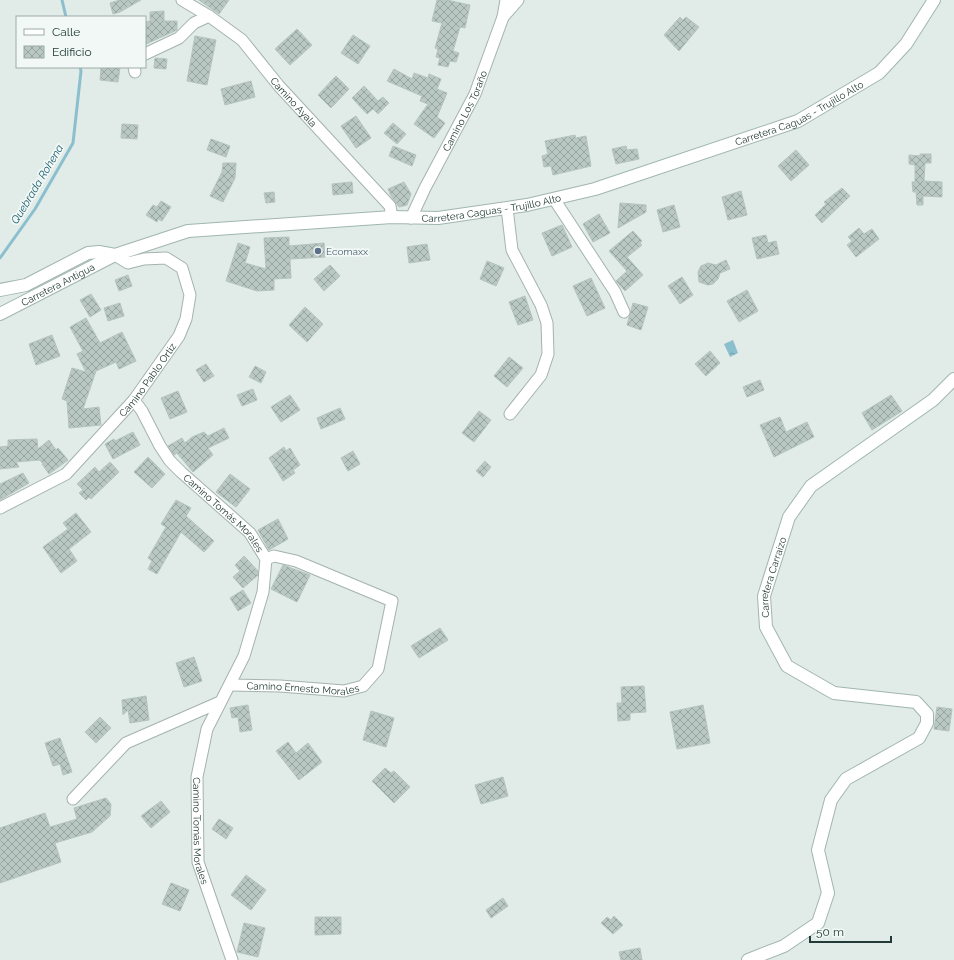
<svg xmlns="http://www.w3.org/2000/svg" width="954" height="960" viewBox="0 0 954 960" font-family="Raleway,sans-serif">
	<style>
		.water { fill: url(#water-ripples) }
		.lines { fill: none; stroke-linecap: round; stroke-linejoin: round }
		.stream { stroke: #8cbfce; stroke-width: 3 }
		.building { fill: url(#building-cross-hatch); stroke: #b4c4be }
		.street-casing { stroke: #a4b3ae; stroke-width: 13 }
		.secondary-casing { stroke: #a0b6b0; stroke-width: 14 }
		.street { stroke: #fff; stroke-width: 11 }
		.secondary { stroke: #fff; stroke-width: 12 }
		.service-dot { fill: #5c6f8a; stroke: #f1f8f5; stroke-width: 1.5 }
		.labels { text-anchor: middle; stroke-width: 3.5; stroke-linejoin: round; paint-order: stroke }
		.street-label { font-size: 10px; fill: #223b36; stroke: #f1f8f5 }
		.service-label { font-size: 10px; fill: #4e5e75; stroke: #f1f8f5; text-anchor: start }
		.water-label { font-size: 11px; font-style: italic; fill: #206074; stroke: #f1f8f5 }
	</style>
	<defs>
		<pattern id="water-ripples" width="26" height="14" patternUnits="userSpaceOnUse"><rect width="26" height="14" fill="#8cbfce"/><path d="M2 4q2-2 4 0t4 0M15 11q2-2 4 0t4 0" fill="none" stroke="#729ca8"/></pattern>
		<pattern id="building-cross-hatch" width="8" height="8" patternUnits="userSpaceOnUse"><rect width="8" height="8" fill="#bac8c3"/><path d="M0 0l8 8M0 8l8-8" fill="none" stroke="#97a49f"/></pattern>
	</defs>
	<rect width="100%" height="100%" fill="#e1ebe7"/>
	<path class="water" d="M 733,340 L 738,353 L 730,357 L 724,344 Z"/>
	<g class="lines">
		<path class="stream" d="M 62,0 L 66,17
			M 0,258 L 35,209 L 73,143 L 81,71 L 80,67"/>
	</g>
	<path class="building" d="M 120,0 L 141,0 L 120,12 L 113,14 L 110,3 Z
		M 199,0 L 229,0 L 219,14 Z
		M 437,0 L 447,0 L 470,5 L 465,28 L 460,27 L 453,51 L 459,53 L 456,62 L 450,61 L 448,67 L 438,65 L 440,58 L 436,57 L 438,49 L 435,48 L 442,23 L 432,21 Z
		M 164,11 L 164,21 L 177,21 L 177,30 L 146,44 L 145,22 L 150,21 L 150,12 Z
		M 680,17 L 683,20 L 686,17 L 699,27 L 679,51 L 664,35 Z
		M 297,29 L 312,45 L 290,65 L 275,49 Z
		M 353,35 L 370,46 L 358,64 L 341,53 Z
		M 195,36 L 216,40 L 207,85 L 187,81 Z
		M 155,58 L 167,59 L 166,69 L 154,68 Z
		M 101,67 L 120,67 L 118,82 L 100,80 Z
		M 394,69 L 412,79 L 414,73 L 428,78 L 429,74 L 441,79 L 437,89 L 447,93 L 437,117 L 445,123 L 434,138 L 414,124 L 428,104 L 420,101 L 422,96 L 387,81 Z
		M 336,76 L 349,89 L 331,108 L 318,95 Z
		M 251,81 L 255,97 L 225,105 L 221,89 Z
		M 364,86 L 378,101 L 383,97 L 389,103 L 378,114 L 373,109 L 367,114 L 352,98 Z
		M 356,116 L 371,138 L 356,148 L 341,126 Z
		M 393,123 L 406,134 L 397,144 L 384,133 Z
		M 122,124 L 138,125 L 137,139 L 121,138 Z
		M 575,135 L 576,138 L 586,136 L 591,166 L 553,175 L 551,166 L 544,167 L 542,156 L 548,154 L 545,141 Z
		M 211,139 L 230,146 L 226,157 L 207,150 Z
		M 393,146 L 416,155 L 412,166 L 389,156 Z
		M 626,146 L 627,150 L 637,149 L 639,159 L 616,164 L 612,149 Z
		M 796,150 L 809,165 L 791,181 L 778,166 Z
		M 920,154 L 931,154 L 931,163 L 925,163 L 924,181 L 942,182 L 942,197 L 923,196 L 923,205 L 917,205 L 916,192 L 913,192 L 912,182 L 915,182 L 915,165 L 909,164 L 909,155 L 920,156 Z
		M 223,163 L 236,163 L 235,178 L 223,202 L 210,196 L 222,172 Z
		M 352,182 L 353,193 L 333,195 L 332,184 Z
		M 404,182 L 411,194 L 407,205 L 399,207 L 391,196 L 388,189 Z
		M 842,188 L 850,196 L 822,223 L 815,215 L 826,204 L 824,202 Z
		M 741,191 L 747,215 L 728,220 L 722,197 Z
		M 274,192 L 275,202 L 266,203 L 264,193 Z
		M 161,201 L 171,207 L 162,221 L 158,219 L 157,222 L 146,215 L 153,205 L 157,207 Z
		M 620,203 L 646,205 L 646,212 L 618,228 Z
		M 674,205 L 680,227 L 663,232 L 657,210 Z
		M 599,214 L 610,233 L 593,242 L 583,224 Z
		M 562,225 L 572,247 L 552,256 L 542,233 Z
		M 859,228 L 864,234 L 872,229 L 879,239 L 856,257 L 847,245 L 852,241 L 848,237 Z
		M 633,231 L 642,241 L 640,243 L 642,245 L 627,257 L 643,275 L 625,291 L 616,281 L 627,271 L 609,251 Z
		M 766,235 L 768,243 L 776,241 L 779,254 L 757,259 L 752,238 Z
		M 289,237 L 289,246 L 324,243 L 325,257 L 290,259 L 291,278 L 274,279 L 274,290 L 257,291 L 226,281 L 238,243 L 250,247 L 245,263 L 266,269 L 264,238 Z
		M 427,244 L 430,260 L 409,263 L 407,247 Z
		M 726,260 L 730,269 L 720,273 L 718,279 L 713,284 L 708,285 L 699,282 L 698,272 L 701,266 L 708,263 L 716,265 Z
		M 487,261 L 504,268 L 496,286 L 480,279 Z
		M 330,265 L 340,276 L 324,291 L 314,279 Z
		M 128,275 L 132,286 L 119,291 L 115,280 Z
		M 682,277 L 693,295 L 680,304 L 668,286 Z
		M 591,278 L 605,308 L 587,316 L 573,286 Z
		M 747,290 L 758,311 L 739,322 L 727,301 Z
		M 91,294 L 101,310 L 90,317 L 80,300 Z
		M 525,296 L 533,320 L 518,325 L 509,302 Z
		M 120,303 L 124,316 L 108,321 L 104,308 Z
		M 633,303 L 648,307 L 641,330 L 627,325 Z
		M 305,307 L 323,324 L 307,342 L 289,325 Z
		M 86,318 L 100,343 L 122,332 L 136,361 L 119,369 L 116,362 L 96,371 L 83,409 L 99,407 L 101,425 L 69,428 L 67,401 L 62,399 L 72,368 L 86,372 L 77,354 L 83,351 L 70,327 Z
		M 52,335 L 60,356 L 36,365 L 29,344 Z
		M 710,351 L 720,363 L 706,376 L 695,364 Z
		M 509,357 L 523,368 L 507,387 L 494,376 Z
		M 206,364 L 214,376 L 204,382 L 196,370 Z
		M 255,366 L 266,372 L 261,383 L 249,377 Z
		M 760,380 L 764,390 L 747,397 L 743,387 Z
		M 253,389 L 257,400 L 242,406 L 237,395 Z
		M 178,391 L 187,412 L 170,419 L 161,398 Z
		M 290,395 L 300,410 L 281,422 L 271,407 Z
		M 891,395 L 902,411 L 872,430 L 862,413 Z
		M 340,408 L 345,419 L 321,429 L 317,418 Z
		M 479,411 L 491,420 L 474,442 L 462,433 Z
		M 780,417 L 786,432 L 807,422 L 814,437 L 774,457 L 760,425 Z
		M 224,428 L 229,438 L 208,448 L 213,455 L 193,472 L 177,453 L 174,455 L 168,446 L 182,438 L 185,443 L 192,437 L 204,432 L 208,436 Z
		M 133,432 L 140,445 L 113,459 L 105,444 L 114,439 L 115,441 Z
		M 37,439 L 38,449 L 49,440 L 56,450 L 58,448 L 68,460 L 49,474 L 42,464 L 43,463 L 39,460 L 16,462 L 19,467 L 0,469 L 0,447 L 8,446 L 8,440 Z
		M 284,447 L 286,451 L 290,448 L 300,465 L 293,470 L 295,473 L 283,481 L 269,458 Z
		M 353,451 L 360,464 L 348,471 L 341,458 Z
		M 148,457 L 165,474 L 152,488 L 134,472 Z
		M 485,461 L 491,467 L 483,477 L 476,471 Z
		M 110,462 L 119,472 L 91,499 L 89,497 L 86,500 L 79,493 L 83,490 L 77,484 L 95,467 L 99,472 Z
		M 23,473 L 29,483 L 0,500 L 0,484 Z
		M 230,474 L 250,489 L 236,507 L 216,492 Z
		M 176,500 L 191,508 L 186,516 L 214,541 L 204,552 L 181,532 L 157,574 L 148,569 L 152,561 L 148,558 L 166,527 L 161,524 Z
		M 76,513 L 91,532 L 69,549 L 77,561 L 61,573 L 43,547 L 68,529 L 63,523 Z
		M 278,519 L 288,539 L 269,550 L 258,530 Z
		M 244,556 L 258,571 L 258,575 L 243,588 L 233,577 L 240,571 L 235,565 Z
		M 283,565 L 310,575 L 297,602 L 271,589 Z
		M 243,590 L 251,603 L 238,611 L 230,598 Z
		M 440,628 L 448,640 L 419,658 L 411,646 Z
		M 194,657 L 202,681 L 184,687 L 176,663 Z
		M 644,686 L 646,712 L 630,713 L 630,720 L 618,721 L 617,703 L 622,703 L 621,687 Z
		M 146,696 L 149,720 L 130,723 L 128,710 L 123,715 L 122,700 Z
		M 248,705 L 252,730 L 240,732 L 238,717 L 232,718 L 230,708 Z
		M 703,705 L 710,743 L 677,749 L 670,712 Z
		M 937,707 L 952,709 L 949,731 L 934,729 Z
		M 371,711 L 394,718 L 386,747 L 363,740 Z
		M 100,717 L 111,728 L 96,743 L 85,732 Z
		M 60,738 L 72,772 L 63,775 L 60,764 L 53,766 L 45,743 Z
		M 288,742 L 296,753 L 308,743 L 322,762 L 299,780 L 276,751 Z
		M 385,768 L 391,773 L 394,771 L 410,787 L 394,803 L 372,781 Z
		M 503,777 L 508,796 L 481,804 L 475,785 Z
		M 106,798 L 111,804 L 110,816 L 92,832 L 55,843 L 61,862 L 0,883 L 0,828 L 45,813 L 50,827 L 77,819 L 74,808 Z
		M 161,801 L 170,812 L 151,828 L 141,816 Z
		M 219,819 L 233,828 L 226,839 L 212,829 Z
		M 246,875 L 266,890 L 251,910 L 231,895 Z
		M 171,883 L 189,890 L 180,911 L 162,904 Z
		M 503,898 L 508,906 L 491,918 L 486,910 Z
		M 614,916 L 623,925 L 613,934 L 601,923 L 607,917 L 611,920 Z
		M 315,917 L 341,917 L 341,934 L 315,935 Z
		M 244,923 L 265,928 L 258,957 L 237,952 Z
		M 640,948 L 642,960 L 621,960 L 619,952 Z"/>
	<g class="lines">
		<defs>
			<g id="street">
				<path id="s1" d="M 182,0 L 209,16 L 242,40 L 279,86 L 390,206 L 392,217"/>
				<path d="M 503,17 L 518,0"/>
				<path d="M 145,54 L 179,38 L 194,23 L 209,16"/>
				<path d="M 134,67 L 135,72"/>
				<path d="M 554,199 L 615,292 L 624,312"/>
				<path d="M 507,208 L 512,250 L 541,305 L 547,323 L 548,354 L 541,375 L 510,414"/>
				<path id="s2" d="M 411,218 L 425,188 L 475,94 L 503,17 L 506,0"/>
				<path id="s3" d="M 134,400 L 142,411 L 160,446 L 170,461 L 181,472 L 250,533 L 266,559 L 263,592 L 244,656 L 207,729 L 197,777 L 198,862 L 232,960"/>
				<path id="s4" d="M 0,508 L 66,474 L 134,400 L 179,336 L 186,319 L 190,295 L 182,268 L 166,258 L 144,259 L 128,263 L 115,255"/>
				<path id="s5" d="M 230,685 L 280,686 L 344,691 L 363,686 L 378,669 L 392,601 L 296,561 L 274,556 L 266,559"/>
				<path d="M 73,799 L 126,743 L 220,702"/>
			</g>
			<g id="secondary">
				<path id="s6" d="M 0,290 L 26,285 L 88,253 L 99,252 L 115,255 L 188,231 L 392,217 L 438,218 L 527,205 L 595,189 L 798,121 L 879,73 L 906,44 L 934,0"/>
				<path id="s7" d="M 0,314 L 115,255"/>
				<path id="s8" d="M 748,960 L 784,946 L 818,923 L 828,893 L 818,850 L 831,800 L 846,779 L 919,738 L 927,723 L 927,714 L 916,702 L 834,693 L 787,666 L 766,627 L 764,596 L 789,517 L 811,486 L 933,400 L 954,379"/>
			</g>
		</defs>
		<use href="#street" class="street-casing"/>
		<use href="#secondary" class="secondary-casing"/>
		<use href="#street" class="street"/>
		<use href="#secondary" class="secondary"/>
	</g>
	<circle class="service-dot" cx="318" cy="251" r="4"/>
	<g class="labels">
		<g class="street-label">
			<text dy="4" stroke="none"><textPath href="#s1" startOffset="153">Camino Ayala</textPath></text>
			<text dy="4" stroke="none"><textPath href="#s2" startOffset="120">Camino Los Toraño</textPath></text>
			<text dy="4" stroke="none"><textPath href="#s6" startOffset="829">Carretera Caguas - Trujillo Alto</textPath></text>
			<text dy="4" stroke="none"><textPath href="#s6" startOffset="505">Carretera Caguas - Trujillo Alto</textPath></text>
			<text dy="4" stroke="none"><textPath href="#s7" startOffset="65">Carretera Antigua</textPath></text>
			<text dy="4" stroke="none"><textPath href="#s4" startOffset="199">Camino Pablo Ortiz</textPath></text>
			<text dy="4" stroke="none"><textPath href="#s3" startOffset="146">Camino Tomás Morales</textPath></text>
			<text dy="4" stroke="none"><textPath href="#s8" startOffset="591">Carretera Carraízo</textPath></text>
			<text dy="4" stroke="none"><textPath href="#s5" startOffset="73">Camino Ernesto Morales</textPath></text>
			<text dy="4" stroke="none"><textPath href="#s3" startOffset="494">Camino Tomás Morales</textPath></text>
		</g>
		<g class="service-label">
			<text x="326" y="255">Ecomaxx</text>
		</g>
		<g class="water-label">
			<text transform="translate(37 184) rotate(-59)" y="4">Quebrada Rohena</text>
		</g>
	</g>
	<rect x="16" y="16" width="130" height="52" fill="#f1f8f5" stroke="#9eaca9"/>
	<rect x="24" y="29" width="20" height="6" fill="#ffffff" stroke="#9eaca9"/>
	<text x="52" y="36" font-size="12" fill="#223b36">Calle</text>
	<rect x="24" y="46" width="20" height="12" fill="url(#building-cross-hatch)" stroke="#9eaca9"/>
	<text x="52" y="56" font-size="12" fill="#223b36">Edificio</text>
	<path d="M810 936v6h81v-6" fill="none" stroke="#223b36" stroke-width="2"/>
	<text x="816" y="936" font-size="12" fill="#223b36" stroke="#f1f8f5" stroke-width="3" paint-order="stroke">50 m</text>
</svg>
